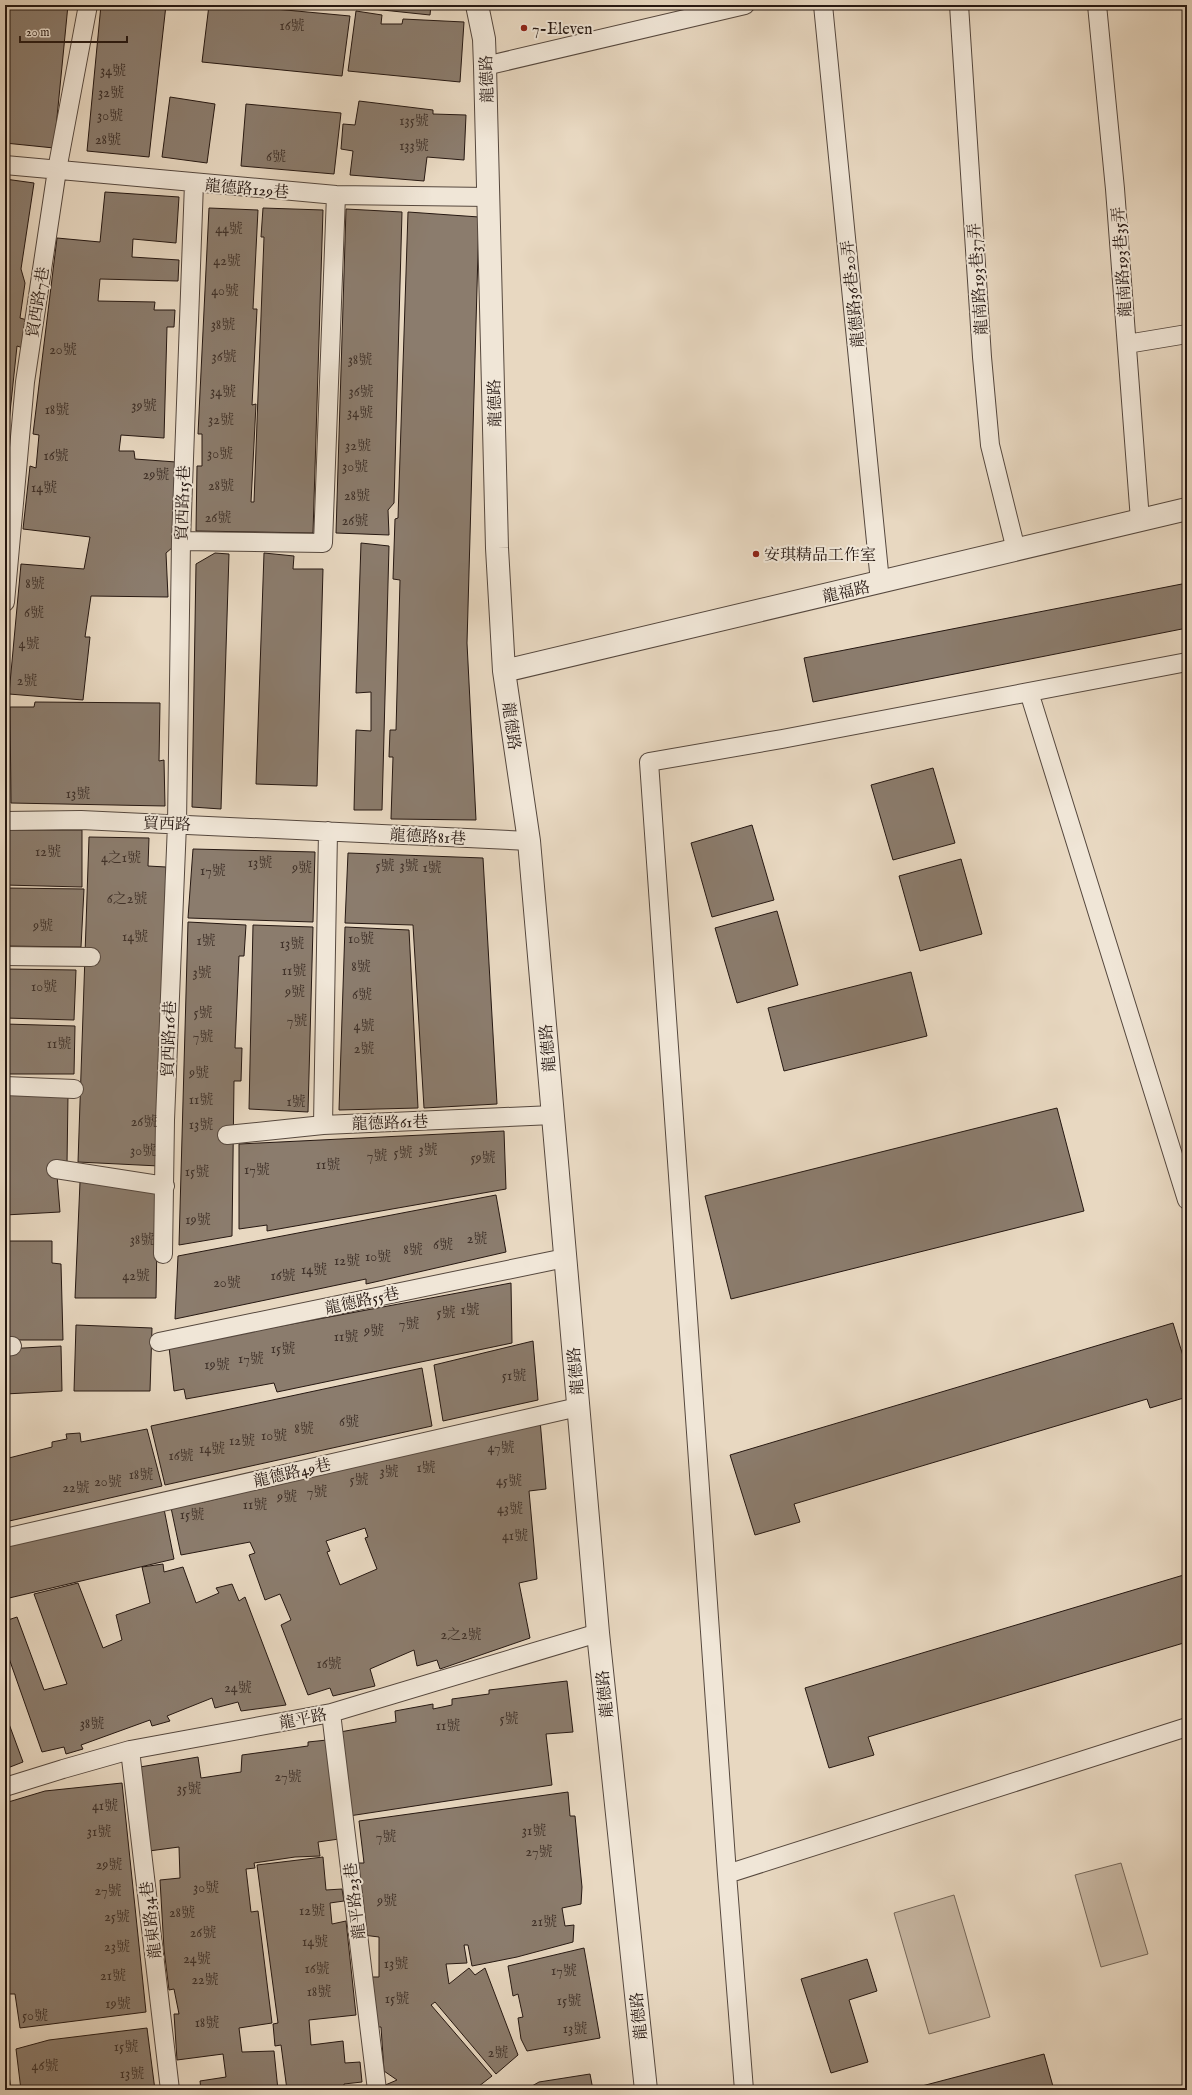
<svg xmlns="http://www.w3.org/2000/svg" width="1192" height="2095" viewBox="0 0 1192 2095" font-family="'IM FELL English','Noto Serif TC',serif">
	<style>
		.green { fill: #c7b7a3; stroke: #76685a }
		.building { fill: #8b7c6d; stroke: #261812; fill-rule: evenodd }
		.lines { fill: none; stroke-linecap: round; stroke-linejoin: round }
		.lane-casing { stroke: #56483e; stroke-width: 20 }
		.street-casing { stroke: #56483e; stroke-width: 24 }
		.lane { stroke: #f0e6d7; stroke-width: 18 }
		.street { stroke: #f0e6d7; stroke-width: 22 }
		.poi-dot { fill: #8f2418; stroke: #f0e6d7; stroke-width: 1.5 }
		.labels { text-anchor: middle; stroke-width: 4; stroke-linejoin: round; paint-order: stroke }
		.number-label { font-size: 14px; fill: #3f3129 }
		.poi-label { font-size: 16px; fill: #261812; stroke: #f0e6d7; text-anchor: start }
		.street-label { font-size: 16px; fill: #261812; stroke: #f0e6d7 }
	</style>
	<rect width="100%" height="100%" fill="#e8d8c1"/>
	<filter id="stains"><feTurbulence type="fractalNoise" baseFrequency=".005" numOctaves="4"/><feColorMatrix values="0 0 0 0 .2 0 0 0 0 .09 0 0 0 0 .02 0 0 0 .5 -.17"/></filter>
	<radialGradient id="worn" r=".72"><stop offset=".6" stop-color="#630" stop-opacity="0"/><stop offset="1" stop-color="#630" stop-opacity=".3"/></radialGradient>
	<path class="green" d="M 1121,1863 L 1148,1954 L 1101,1967 L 1075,1875 Z
		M 954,1895 L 990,2017 L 929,2034 L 894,1913 Z"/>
	<path class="building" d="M 6,5 L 68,5 L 54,148 L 5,143 Z
		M 101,5 L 166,5 L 149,157 L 87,151 Z
		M 209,5 L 232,5 L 350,16 L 342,76 L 202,62 Z
		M 374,5 L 431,5 L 430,15 L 373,9 Z
		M 356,11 L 382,15 L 381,24 L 402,24 L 403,19 L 464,22 L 460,82 L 348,71 Z
		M 170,97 L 215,104 L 207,163 L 162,157 Z
		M 359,101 L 433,110 L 433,114 L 466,115 L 464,160 L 427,157 L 424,181 L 350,175 L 353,151 L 341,149 L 343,124 L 355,125 Z
		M 246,104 L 341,113 L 334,174 L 241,166 Z
		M 5,179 L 34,183 L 21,269 L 25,283 L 20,318 L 27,320 L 23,348 L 17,346 L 5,460 Z
		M 105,192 L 179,197 L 176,243 L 133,239 L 132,257 L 179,260 L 178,281 L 100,279 L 98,301 L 155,302 L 154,310 L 175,310 L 174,327 L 167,327 L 164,438 L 121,435 L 119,451 L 134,451 L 135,459 L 176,462 L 173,547 L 166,553 L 168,597 L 91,596 L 85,637 L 90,637 L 83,700 L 9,694 L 21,564 L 84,569 L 90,537 L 23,529 L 30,466 L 36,468 L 39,435 L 33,434 L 57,238 L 100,242 Z
		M 209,208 L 258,210 L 253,309 L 257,309 L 252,405 L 256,404 L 251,502 L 254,502 L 264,237 L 261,237 L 263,208 L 323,210 L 313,533 L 196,531 L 197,466 L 202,466 L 202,434 L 198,434 Z
		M 346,209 L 402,212 L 394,503 L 388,510 L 389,535 L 336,533 Z
		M 408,212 L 479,217 L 467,643 L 476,820 L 391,819 L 393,757 L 389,757 L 390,730 L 396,730 L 400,580 L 393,579 L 395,519 L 398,518 Z
		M 361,543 L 389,546 L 382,810 L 354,810 L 356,730 L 371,731 L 371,692 L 356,693 Z
		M 215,553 L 229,554 L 221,809 L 192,807 L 196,564 Z
		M 264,553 L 294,556 L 293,569 L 323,569 L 317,786 L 256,784 Z
		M 1187,583 L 1187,628 L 813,702 L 804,658 Z
		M 35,702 L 160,703 L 159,761 L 164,760 L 165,806 L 11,803 L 10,707 L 34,707 Z
		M 933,768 L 955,843 L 893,860 L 871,785 Z
		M 752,825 L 774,900 L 712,917 L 691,843 Z
		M 5,830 L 82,830 L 82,887 L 5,885 Z
		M 89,837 L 149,838 L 148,866 L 166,867 L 159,1166 L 78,1162 Z
		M 193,849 L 315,852 L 313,922 L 188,918 Z
		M 348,853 L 483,858 L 497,1104 L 424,1108 L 413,925 L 345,923 Z
		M 961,859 L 982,934 L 920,951 L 899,876 Z
		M 5,888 L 84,889 L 81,947 L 5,946 Z
		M 777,911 L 798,985 L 737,1003 L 715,928 Z
		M 188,922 L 246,925 L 244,956 L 239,956 L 235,1048 L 242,1048 L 241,1081 L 234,1081 L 232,1236 L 179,1245 Z
		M 253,925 L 313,927 L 308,1112 L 249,1109 Z
		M 345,927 L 409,930 L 418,1108 L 339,1110 Z
		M 5,969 L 76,970 L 74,1020 L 5,1018 Z
		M 911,972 L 927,1036 L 784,1071 L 768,1008 Z
		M 5,1024 L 75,1026 L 74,1074 L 5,1074 Z
		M 5,1093 L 68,1095 L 67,1164 L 56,1163 L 60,1212 L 5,1215 Z
		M 1057,1108 L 1084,1211 L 731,1299 L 705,1196 Z
		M 504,1131 L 506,1189 L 267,1231 L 267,1225 L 239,1229 L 239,1144 Z
		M 80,1182 L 158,1186 L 156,1298 L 75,1298 Z
		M 496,1195 L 506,1252 L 366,1284 L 366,1279 L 175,1319 L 178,1256 Z
		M 5,1241 L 52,1241 L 52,1263 L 61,1264 L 63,1340 L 5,1340 Z
		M 511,1283 L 512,1343 L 277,1392 L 274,1383 L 186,1399 L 184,1389 L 174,1391 L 169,1347 Z
		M 1173,1323 L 1187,1369 L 1187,1397 L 1150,1408 L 1147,1399 L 794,1504 L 800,1522 L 755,1535 L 730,1455 Z
		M 76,1325 L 152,1328 L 150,1391 L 74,1391 Z
		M 533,1341 L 538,1400 L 443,1421 L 434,1365 Z
		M 61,1346 L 62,1391 L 5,1394 L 5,1349 Z
		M 422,1368 L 432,1426 L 165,1485 L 151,1426 Z
		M 540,1420 L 546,1489 L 529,1491 L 537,1579 L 519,1583 L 530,1638 L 440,1669 L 437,1660 L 417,1666 L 414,1650 L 370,1669 L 375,1686 L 333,1696 L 330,1688 L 308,1695 L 281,1625 L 291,1620 L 280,1594 L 265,1600 L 249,1555 L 255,1553 L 250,1542 L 181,1555 L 170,1503 L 202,1496 L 204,1502 ZM 365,1528 L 368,1537 L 365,1538 L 377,1569 L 340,1585 L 327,1552 L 330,1551 L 326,1541 Z
		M 147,1429 L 162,1486 L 5,1522 L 5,1459 L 52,1447 L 52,1442 L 67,1439 L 66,1434 L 80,1433 L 81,1442 Z
		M 163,1504 L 174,1559 L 5,1599 L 5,1539 Z
		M 163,1564 L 164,1572 L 183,1567 L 196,1603 L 219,1593 L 216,1588 L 232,1584 L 239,1601 L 245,1597 L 286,1705 L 241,1711 L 238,1702 L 215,1708 L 212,1698 L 167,1716 L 170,1721 L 152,1726 L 150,1720 L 81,1745 L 83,1749 L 66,1754 L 64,1747 L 42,1752 L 5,1647 L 5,1621 L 17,1617 L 44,1690 L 67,1684 L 34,1594 L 78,1583 L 103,1648 L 122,1640 L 116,1615 L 150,1603 L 142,1567 Z
		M 1187,1574 L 1187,1642 L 868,1737 L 874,1755 L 829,1768 L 805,1688 Z
		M 567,1681 L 573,1732 L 546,1734 L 552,1785 L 349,1816 L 340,1732 L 396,1722 L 395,1711 L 433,1704 L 433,1709 L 452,1705 L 452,1699 L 489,1694 L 489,1690 Z
		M 5,1713 L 23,1762 L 5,1769 Z
		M 327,1740 L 339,1839 L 318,1842 L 320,1856 L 295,1857 L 254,1863 L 255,1868 L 246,1869 L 251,1912 L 258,1911 L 272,2023 L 239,2028 L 242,2052 L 274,2051 L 278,2090 L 201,2090 L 200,2081 L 226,2077 L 223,2054 L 177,2060 L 174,2014 L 179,2014 L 174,1989 L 169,1990 L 164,1949 L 160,1880 L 180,1878 L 179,1847 L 149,1851 L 140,1767 L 198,1757 L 201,1778 L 241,1772 L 242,1755 L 308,1746 L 308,1742 Z
		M 122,1783 L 146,2012 L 20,2028 L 15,1994 L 9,1994 L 5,1957 L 5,1803 L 45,1791 Z
		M 568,1792 L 570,1816 L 575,1816 L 582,1887 L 581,1904 L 562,1908 L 565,1926 L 574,1925 L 573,1942 L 517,1957 L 472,1966 L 468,1945 L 464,1945 L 467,1963 L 446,1964 L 449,1984 L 469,1968 L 475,1975 L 485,1968 L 518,2055 L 496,2074 L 435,2002 L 431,2005 L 492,2076 L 474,2090 L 383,2090 L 383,2086 L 397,2080 L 384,2071 L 381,2027 L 375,2027 L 370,1977 L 379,1977 L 379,1937 L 363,1935 L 355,1863 L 364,1863 L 359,1821 Z
		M 323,1857 L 326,1890 L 342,1889 L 344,1901 L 330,1903 L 332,1924 L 346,1921 L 356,2015 L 309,2020 L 311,2045 L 343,2041 L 345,2063 L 360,2062 L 362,2082 L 344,2084 L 344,2090 L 287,2090 L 281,2045 L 275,2046 L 273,2024 L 278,2023 L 257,1865 Z
		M 584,1948 L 600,2038 L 527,2051 L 521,2039 L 518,2018 L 523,2017 L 518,1994 L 513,1996 L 508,1966 Z
		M 867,1959 L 877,1991 L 849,2000 L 868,2062 L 831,2073 L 801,1979 Z
		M 147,2028 L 155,2090 L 21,2090 L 16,2049 L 49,2040 Z
		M 5,2045 L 11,2090 L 5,2090 Z
		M 1044,2054 L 1054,2090 L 919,2090 L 918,2087 Z
		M 590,2074 L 593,2090 L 525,2090 L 539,2082 Z"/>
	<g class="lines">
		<defs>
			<path id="lane" d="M 823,5 L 880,582
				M 959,5 L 982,357 L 990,445 L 1016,550
				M 1097,5 L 1115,189 L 1140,520
				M 485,66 L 745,5
				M 5,165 L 336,195 L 489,197
				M 1127,344 L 1187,334
				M 181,541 L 323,543 L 336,195
				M 5,602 L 25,382 L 57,170 L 88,5
				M 1029,692 L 1187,1200
				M 5,821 L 81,820 L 529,841
				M 5,956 L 91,957
				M 5,1086 L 74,1089
				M 323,1125 L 328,831
				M 227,1135 L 323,1125 L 553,1115
				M 56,1169 L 165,1186
				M 163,1254 L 165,1120 L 177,824 L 181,541 L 194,183
				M 159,1342 L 565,1258
				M 5,1347 L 12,1346
				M 5,1538 L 578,1407
				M 331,1713 L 377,2090
				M 130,1750 L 170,2090
				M 5,1787 L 63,1769 L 130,1750 L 331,1713 L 598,1633
				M 727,1874 L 1187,1727
				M 744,2090 L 727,1874 L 649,762 L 782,739 L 1187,662"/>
			<path id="street" d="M 477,5 L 484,39 L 485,66 L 497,548 L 504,671 L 529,841 L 598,1633 L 646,2090
				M 504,671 L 1187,509"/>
		</defs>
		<use href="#lane" class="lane-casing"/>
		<use href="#street" class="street-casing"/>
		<use href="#lane" class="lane"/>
		<use href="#street" class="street"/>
	</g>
	<g class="poi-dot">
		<circle cx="524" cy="28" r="4"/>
		<circle cx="756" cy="554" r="4"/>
	</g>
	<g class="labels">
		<g class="number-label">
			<text x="292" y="30">16號</text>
			<text x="113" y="75">34號</text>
			<text x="111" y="97">32號</text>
			<text x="110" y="120">30號</text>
			<text x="414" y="125">135號</text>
			<text x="108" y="144">28號</text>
			<text x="414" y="150">133號</text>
			<text x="276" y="161">6號</text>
			<text x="229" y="233">44號</text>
			<text x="227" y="265">42號</text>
			<text x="225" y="295">40號</text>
			<text x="223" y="329">38號</text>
			<text x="63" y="354">20號</text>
			<text x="224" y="361">36號</text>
			<text x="360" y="364">38號</text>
			<text x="223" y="396">34號</text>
			<text x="361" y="396">36號</text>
			<text x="144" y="410">39號</text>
			<text x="57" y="414">18號</text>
			<text x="360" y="417">34號</text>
			<text x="221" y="424">32號</text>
			<text x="358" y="450">32號</text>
			<text x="220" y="458">30號</text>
			<text x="56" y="460">16號</text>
			<text x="355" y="471">30號</text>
			<text x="156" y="479">29號</text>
			<text x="221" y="490">28號</text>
			<text x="44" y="492">14號</text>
			<text x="357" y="500">28號</text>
			<text x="218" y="522">26號</text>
			<text x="355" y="525">26號</text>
			<text x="35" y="588">8號</text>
			<text x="34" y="617">6號</text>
			<text x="29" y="648">4號</text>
			<text x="27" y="685">2號</text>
			<text x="78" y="798">13號</text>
			<text x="48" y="856">12號</text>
			<text x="121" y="862">4之1號</text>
			<text x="260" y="867">13號</text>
			<text x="385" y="870">5號</text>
			<text x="409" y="870">3號</text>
			<text x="302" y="872">9號</text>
			<text x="432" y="872">1號</text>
			<text x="213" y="875">17號</text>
			<text x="127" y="903">6之2號</text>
			<text x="43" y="930">9號</text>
			<text x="135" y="941">14號</text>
			<text x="361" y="943">10號</text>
			<text x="206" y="945">1號</text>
			<text x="292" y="948">13號</text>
			<text x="361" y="971">8號</text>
			<text x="294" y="975">11號</text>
			<text x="202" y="977">3號</text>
			<text x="44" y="991">10號</text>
			<text x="295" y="996">9號</text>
			<text x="362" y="999">6號</text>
			<text x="203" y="1017">5號</text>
			<text x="297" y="1025">7號</text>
			<text x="364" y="1030">4號</text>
			<text x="203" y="1041">7號</text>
			<text x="59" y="1048">11號</text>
			<text x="364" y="1053">2號</text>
			<text x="199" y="1077">9號</text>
			<text x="201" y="1104">11號</text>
			<text x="296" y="1106">1號</text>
			<text x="144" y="1126">26號</text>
			<text x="201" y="1129">13號</text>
			<text x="428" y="1154">3號</text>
			<text x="143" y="1155">30號</text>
			<text x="403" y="1157">5號</text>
			<text x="377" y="1160">7號</text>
			<text x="483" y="1162">59號</text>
			<text x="328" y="1169">11號</text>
			<text x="257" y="1174">17號</text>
			<text x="197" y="1176">15號</text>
			<text x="198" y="1224">19號</text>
			<text x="477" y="1243">2號</text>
			<text x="142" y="1244">38號</text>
			<text x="443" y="1249">6號</text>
			<text x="413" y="1254">8號</text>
			<text x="378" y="1261">10號</text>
			<text x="347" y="1265">12號</text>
			<text x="314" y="1274">14號</text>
			<text x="136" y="1280">42號</text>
			<text x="283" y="1280">16號</text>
			<text x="227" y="1287">20號</text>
			<text x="470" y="1314">1號</text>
			<text x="446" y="1317">5號</text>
			<text x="409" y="1328">7號</text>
			<text x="374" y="1335">9號</text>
			<text x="346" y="1341">11號</text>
			<text x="283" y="1353">15號</text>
			<text x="251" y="1363">17號</text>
			<text x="217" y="1369">19號</text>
			<text x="514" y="1380">51號</text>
			<text x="349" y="1426">6號</text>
			<text x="304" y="1433">8號</text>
			<text x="274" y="1440">10號</text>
			<text x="242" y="1445">12號</text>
			<text x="501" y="1452">47號</text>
			<text x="212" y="1453">14號</text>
			<text x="181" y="1460">16號</text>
			<text x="426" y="1472">1號</text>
			<text x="389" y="1476">3號</text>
			<text x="141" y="1479">18號</text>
			<text x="359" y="1484">5號</text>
			<text x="509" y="1485">45號</text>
			<text x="108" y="1486">20號</text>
			<text x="76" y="1492">22號</text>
			<text x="317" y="1496">7號</text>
			<text x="287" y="1501">9號</text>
			<text x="255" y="1509">11號</text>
			<text x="510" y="1513">43號</text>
			<text x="192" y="1519">15號</text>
			<text x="515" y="1540">41號</text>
			<text x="461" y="1639">2之2號</text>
			<text x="329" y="1668">16號</text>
			<text x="238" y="1692">24號</text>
			<text x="509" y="1723">5號</text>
			<text x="92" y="1728">38號</text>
			<text x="448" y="1730">11號</text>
			<text x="288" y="1781">27號</text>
			<text x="189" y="1793">35號</text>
			<text x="105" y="1810">41號</text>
			<text x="534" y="1835">31號</text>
			<text x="99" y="1836">31號</text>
			<text x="386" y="1841">7號</text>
			<text x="539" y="1856">27號</text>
			<text x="109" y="1869">29號</text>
			<text x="206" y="1892">30號</text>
			<text x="108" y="1895">27號</text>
			<text x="387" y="1905">9號</text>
			<text x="312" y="1915">12號</text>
			<text x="182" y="1917">28號</text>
			<text x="117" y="1921">25號</text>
			<text x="544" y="1926">21號</text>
			<text x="203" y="1937">26號</text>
			<text x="315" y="1946">14號</text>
			<text x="117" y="1951">23號</text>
			<text x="197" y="1963">24號</text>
			<text x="396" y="1968">13號</text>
			<text x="317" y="1973">16號</text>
			<text x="564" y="1975">17號</text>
			<text x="113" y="1980">21號</text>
			<text x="205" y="1984">22號</text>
			<text x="319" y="1996">18號</text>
			<text x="397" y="2003">15號</text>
			<text x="569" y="2005">15號</text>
			<text x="118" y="2008">19號</text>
			<text x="35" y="2020">50號</text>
			<text x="207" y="2027">18號</text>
			<text x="575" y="2033">13號</text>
			<text x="126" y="2051">15號</text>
			<text x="498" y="2057">2號</text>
			<text x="45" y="2070">46號</text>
			<text x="132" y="2078">13號</text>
		</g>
		<g class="poi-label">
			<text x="532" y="34">7-Eleven</text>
			<text x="764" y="560">安琪精品工作室</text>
		</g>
		<g class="street-label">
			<text transform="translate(486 79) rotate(-92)" y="6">龍德路</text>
			<text transform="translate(247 188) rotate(5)" y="6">龍德路129巷</text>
			<text transform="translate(1121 262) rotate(-94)" y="6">龍南路193巷35弄</text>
			<text transform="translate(977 279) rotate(-94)" y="6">龍南路193巷37弄</text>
			<text transform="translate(852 294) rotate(-96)" y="6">龍德路36巷20弄</text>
			<text transform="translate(37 302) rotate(-81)" y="6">貿西路7巷</text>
			<text transform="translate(494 403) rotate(-91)" y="6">龍德路</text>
			<text transform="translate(182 503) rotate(-88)" y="6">貿西路15巷</text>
			<text transform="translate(846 591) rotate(-13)" y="6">龍福路</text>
			<text transform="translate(512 726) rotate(82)" y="6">龍德路</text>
			<text transform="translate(167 823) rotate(2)" y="6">貿西路</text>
			<text transform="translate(428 836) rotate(3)" y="6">龍德路81巷</text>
			<text transform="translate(168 1039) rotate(-88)" y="6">貿西路16巷</text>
			<text transform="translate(547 1048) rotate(-95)" y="6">龍德路</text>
			<text transform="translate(390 1122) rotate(-2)" y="6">龍德路61巷</text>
			<text transform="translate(362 1300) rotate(-12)" y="6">龍德路55巷</text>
			<text transform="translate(575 1371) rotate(-95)" y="6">龍德路</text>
			<text transform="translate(292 1472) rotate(-13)" y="6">龍德路49巷</text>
			<text transform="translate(604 1694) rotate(-96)" y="6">龍德路</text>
			<text transform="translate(303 1718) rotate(-11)" y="6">龍平路</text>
			<text transform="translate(354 1901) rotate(-97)" y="6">龍平路23巷</text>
			<text transform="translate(150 1920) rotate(-97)" y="6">龍東路34巷</text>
			<text transform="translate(638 2016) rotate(-96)" y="6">龍德路</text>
		</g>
	</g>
	<rect width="1192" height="2095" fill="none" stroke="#e8d8c1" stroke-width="20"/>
	<rect x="6" y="6" width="1180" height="2083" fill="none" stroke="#261812" stroke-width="2"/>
	<rect x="10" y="10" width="1172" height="2075" fill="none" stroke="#261812"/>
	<path d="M20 36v6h107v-6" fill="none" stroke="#261812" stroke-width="2"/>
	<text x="26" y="36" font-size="12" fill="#261812" stroke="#f0e6d7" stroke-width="3" paint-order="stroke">20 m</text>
	<rect width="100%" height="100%" filter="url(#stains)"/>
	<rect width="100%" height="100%" fill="url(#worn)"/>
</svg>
